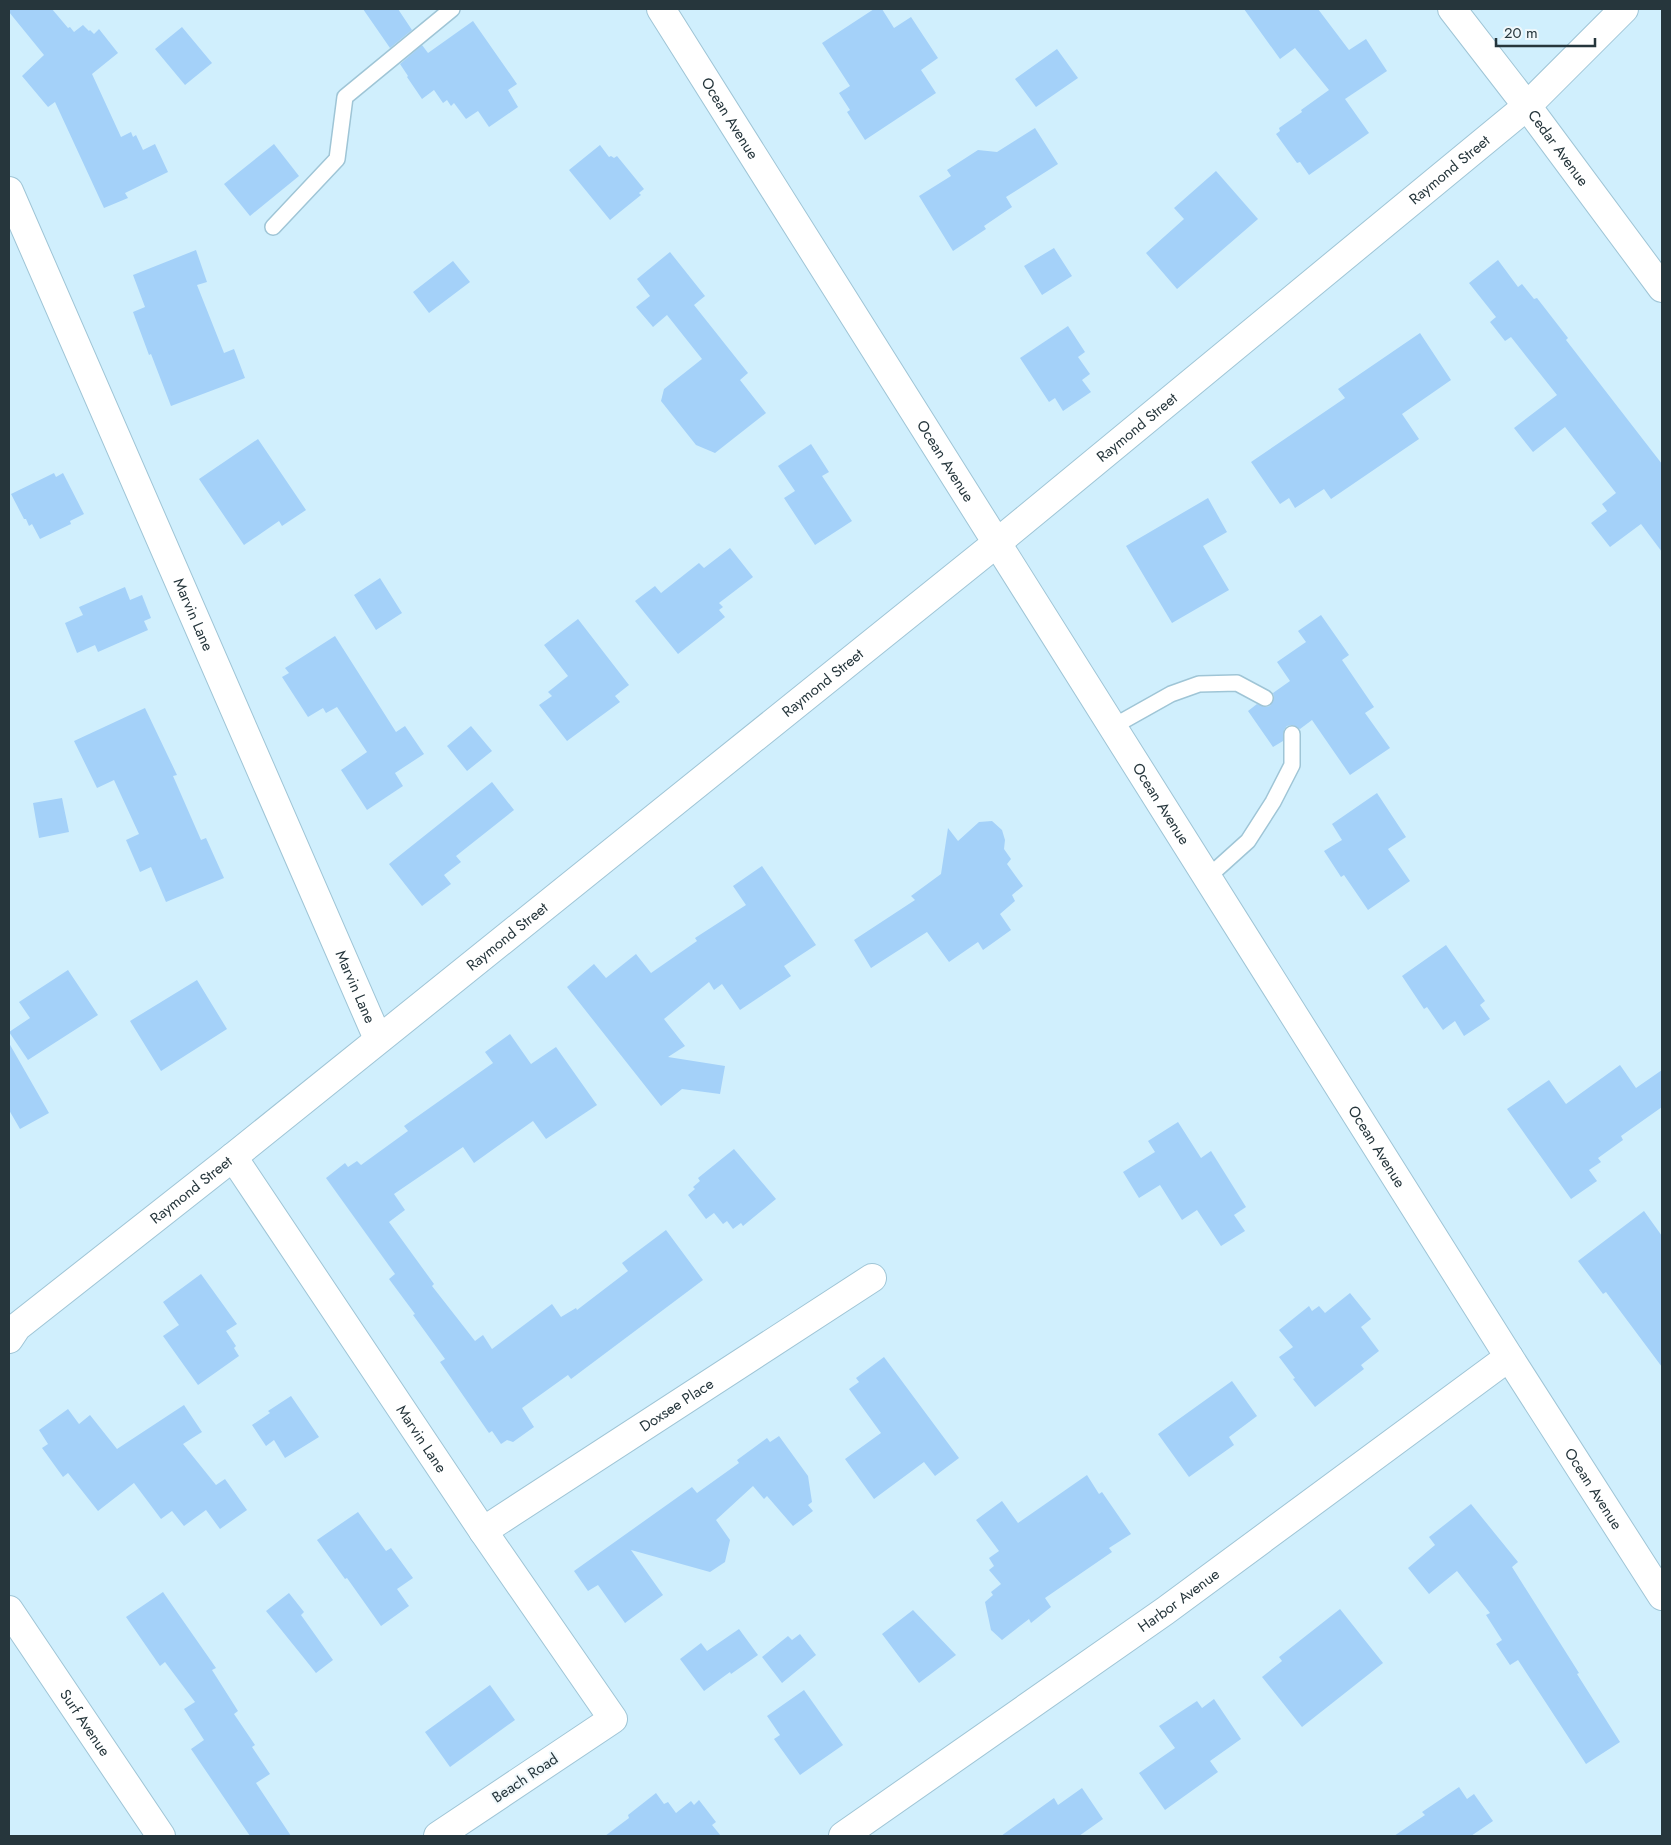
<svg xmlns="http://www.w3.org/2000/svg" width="1671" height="1845" viewBox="0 0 1671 1845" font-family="Jost,sans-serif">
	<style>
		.building { fill: #a4d1f9 }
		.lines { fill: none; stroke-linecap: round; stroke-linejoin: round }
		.service-casing { stroke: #9fc5d6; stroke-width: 18 }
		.minor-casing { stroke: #9fc5d6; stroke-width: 30 }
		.service { stroke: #fff; stroke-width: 15 }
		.minor { stroke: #fff; stroke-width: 28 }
		.labels { text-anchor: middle; stroke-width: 4; stroke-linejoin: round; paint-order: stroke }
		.street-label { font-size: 15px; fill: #26363c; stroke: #f0f8fb }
	</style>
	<rect width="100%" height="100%" fill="#d0effd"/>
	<path class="building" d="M 9,9 L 52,9 L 68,28 L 70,27 L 74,32 L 83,25 L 89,31 L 90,30 L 94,34 L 99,29 L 118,53 L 92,74 L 121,137 L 131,132 L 133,137 L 136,135 L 143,150 L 155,144 L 168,172 L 125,193 L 128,198 L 104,208 L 55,102 L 48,107 L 22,76 L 44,55 L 9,12 Z
		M 363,9 L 398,9 L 412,30 L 390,48 Z
		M 874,9 L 882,9 L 894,28 L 911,17 L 938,58 L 921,70 L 936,93 L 865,140 L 847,112 L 850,110 L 839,93 L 850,86 L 822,43 Z
		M 1244,9 L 1318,9 L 1349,50 L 1366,39 L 1387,71 L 1345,99 L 1369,133 L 1309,175 L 1300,162 L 1297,163 L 1276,134 L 1280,131 L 1279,128 L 1302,112 L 1301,110 L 1329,90 L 1295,48 L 1280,59 Z
		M 473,21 L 517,84 L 508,90 L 518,107 L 489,127 L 478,111 L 466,119 L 454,103 L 451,106 L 447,100 L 443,103 L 434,90 L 422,99 L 407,77 L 408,76 L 400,64 L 422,45 L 428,53 Z
		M 182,27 L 212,63 L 185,85 L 155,49 Z
		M 1057,49 L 1078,78 L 1036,107 L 1015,79 Z
		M 1035,128 L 1058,164 L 1006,197 L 1012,207 L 984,226 L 986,229 L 953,251 L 919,196 L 951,176 L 947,170 L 978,150 L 997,152 Z
		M 274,144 L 299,176 L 250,216 L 224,184 Z
		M 600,145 L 609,157 L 611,156 L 614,158 L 617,156 L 644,189 L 639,193 L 641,195 L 610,220 L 569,170 Z
		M 1216,171 L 1258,219 L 1177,289 L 1146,253 L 1184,219 L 1174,208 Z
		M 1054,248 L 1072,276 L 1042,295 L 1024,266 Z
		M 196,250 L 207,282 L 197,285 L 224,353 L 234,349 L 245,378 L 171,406 L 151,354 L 149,355 L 133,312 L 145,307 L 133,275 Z
		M 670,252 L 705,296 L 694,305 L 748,373 L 740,380 L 766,413 L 715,453 L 696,445 L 661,401 L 664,389 L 702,359 L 667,315 L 653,327 L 636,307 L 650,296 L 637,279 Z
		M 1498,260 L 1518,287 L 1522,284 L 1534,299 L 1537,298 L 1568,338 L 1566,340 L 1662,464 L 1662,552 L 1641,524 L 1610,547 L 1591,523 L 1607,511 L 1602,504 L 1616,493 L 1565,427 L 1533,452 L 1514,428 L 1557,395 L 1511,337 L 1505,341 L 1490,322 L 1496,317 L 1469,283 Z
		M 453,261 L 470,282 L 429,313 L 413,292 Z
		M 1068,326 L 1085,352 L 1078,357 L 1090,374 L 1082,380 L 1091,392 L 1063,411 L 1055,398 L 1049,402 L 1020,358 Z
		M 1420,333 L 1451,380 L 1402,414 L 1419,439 L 1331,499 L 1324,489 L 1295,508 L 1289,498 L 1280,504 L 1251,462 L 1345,398 L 1338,389 Z
		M 258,439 L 306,510 L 282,526 L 279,521 L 244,545 L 199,479 Z
		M 811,444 L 829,472 L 822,476 L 852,521 L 815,545 L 784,498 L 795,491 L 778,466 Z
		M 54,473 L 56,477 L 63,473 L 84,514 L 70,521 L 71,524 L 40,539 L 32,524 L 29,526 L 26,519 L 24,519 L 11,494 Z
		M 1208,498 L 1227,532 L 1203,546 L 1229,590 L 1172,623 L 1126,546 Z
		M 730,548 L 753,577 L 719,603 L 723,607 L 719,610 L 725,617 L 678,654 L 635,601 L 655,586 L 661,593 L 699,563 L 704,568 Z
		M 380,578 L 402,613 L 376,630 L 354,595 Z
		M 125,587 L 130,600 L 142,595 L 151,618 L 144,621 L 148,630 L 98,652 L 95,645 L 77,653 L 65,623 L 83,615 L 79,607 Z
		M 1321,615 L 1349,655 L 1342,660 L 1374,707 L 1365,713 L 1390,748 L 1350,775 L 1312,720 L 1300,729 L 1292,725 L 1287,726 L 1284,730 L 1283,741 L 1273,747 L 1248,711 L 1257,704 L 1265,707 L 1270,706 L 1274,698 L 1273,693 L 1290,681 L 1277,662 L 1306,642 L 1298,631 Z
		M 578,619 L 629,685 L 615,696 L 620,702 L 567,741 L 539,705 L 552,696 L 548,692 L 568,676 L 544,645 Z
		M 335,636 L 396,732 L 405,726 L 424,754 L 395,773 L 403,786 L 367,810 L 341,770 L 367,752 L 337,707 L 326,713 L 323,708 L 308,717 L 282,677 L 289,673 L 285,668 Z
		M 145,708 L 177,775 L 173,776 L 201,840 L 206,838 L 224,878 L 166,902 L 151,867 L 140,872 L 126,840 L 139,834 L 114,780 L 97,788 L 74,741 Z
		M 471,726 L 492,751 L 467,771 L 447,746 Z
		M 492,782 L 514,810 L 456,856 L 461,862 L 444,875 L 451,884 L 422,906 L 389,864 Z
		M 1377,793 L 1406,837 L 1388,849 L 1410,881 L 1368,910 L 1344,875 L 1341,877 L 1324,851 L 1342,840 L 1332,824 Z
		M 62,798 L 69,832 L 39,838 L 33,803 Z
		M 992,821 L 1002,830 L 1005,840 L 1004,849 L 1011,859 L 1007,864 L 1023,886 L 1012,895 L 1015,901 L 1000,914 L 1011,930 L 983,950 L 978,942 L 949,962 L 927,932 L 871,968 L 854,940 L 915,900 L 911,896 L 941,874 L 948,828 L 958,841 L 979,822 Z
		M 762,866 L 816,945 L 784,966 L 791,976 L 740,1010 L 722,984 L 714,990 L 709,982 L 664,1019 L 685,1046 L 668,1057 L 725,1066 L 720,1094 L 682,1089 L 661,1106 L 567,987 L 594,964 L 606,978 L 636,954 L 651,973 L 697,941 L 695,938 L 746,905 L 733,886 Z
		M 1446,945 L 1485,1001 L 1480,1005 L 1490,1019 L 1464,1036 L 1455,1021 L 1443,1030 L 1427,1007 L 1424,1009 L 1402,976 Z
		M 68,970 L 98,1015 L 28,1060 L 9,1032 L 30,1018 L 19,1002 Z
		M 197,980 L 227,1029 L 161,1071 L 130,1021 Z
		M 510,1034 L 531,1064 L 556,1047 L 597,1105 L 546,1139 L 533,1121 L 474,1163 L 463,1147 L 394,1194 L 405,1210 L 389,1222 L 434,1284 L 432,1286 L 475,1341 L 483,1335 L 492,1349 L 552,1304 L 561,1317 L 576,1308 L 577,1310 L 628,1271 L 622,1263 L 666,1230 L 703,1280 L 571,1379 L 568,1375 L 522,1408 L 534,1427 L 513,1442 L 507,1440 L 501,1444 L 492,1431 L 489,1433 L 440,1362 L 445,1359 L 413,1315 L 415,1314 L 389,1279 L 395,1274 L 326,1178 L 345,1163 L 348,1167 L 357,1161 L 361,1165 L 408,1131 L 404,1126 L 493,1063 L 485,1052 Z
		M 9,1043 L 49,1113 L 20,1129 L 9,1110 Z
		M 1620,1065 L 1636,1088 L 1662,1070 L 1662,1107 L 1621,1136 L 1623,1140 L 1598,1158 L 1601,1162 L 1589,1170 L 1597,1181 L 1571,1199 L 1507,1109 L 1549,1080 L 1566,1104 Z
		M 1178,1122 L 1201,1158 L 1211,1151 L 1246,1207 L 1234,1215 L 1245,1231 L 1221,1246 L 1197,1210 L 1182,1220 L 1160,1185 L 1139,1198 L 1123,1172 L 1155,1152 L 1148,1141 Z
		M 734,1149 L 776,1199 L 743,1226 L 741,1223 L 733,1229 L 727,1221 L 723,1224 L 714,1213 L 706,1219 L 688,1195 L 695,1189 L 693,1187 L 700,1181 L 698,1178 Z
		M 1644,1211 L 1662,1236 L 1662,1367 L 1606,1292 L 1603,1294 L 1578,1261 Z
		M 201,1274 L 237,1324 L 226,1331 L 236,1346 L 234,1348 L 239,1356 L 198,1385 L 163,1336 L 179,1325 L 163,1302 Z
		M 1350,1293 L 1371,1319 L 1361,1327 L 1379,1351 L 1361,1365 L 1364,1369 L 1315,1407 L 1293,1379 L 1295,1378 L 1279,1357 L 1293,1347 L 1279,1330 L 1309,1306 L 1312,1311 L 1319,1306 L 1325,1313 Z
		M 884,1357 L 959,1458 L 935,1476 L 924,1462 L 874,1499 L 845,1459 L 881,1433 L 849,1389 L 859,1382 L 856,1378 Z
		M 1232,1381 L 1257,1416 L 1229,1437 L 1234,1445 L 1189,1477 L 1158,1434 Z
		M 291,1396 L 319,1437 L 285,1458 L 274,1440 L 266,1446 L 252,1425 L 270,1413 L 268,1411 Z
		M 184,1405 L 202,1432 L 183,1444 L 216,1485 L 225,1479 L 247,1510 L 220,1529 L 206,1510 L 184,1526 L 172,1511 L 161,1519 L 134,1483 L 98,1511 L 68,1473 L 63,1477 L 42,1448 L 48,1444 L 39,1430 L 68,1409 L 79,1424 L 90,1415 L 117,1449 Z
		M 779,1436 L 808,1476 L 812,1502 L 808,1505 L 813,1511 L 793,1526 L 767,1496 L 764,1499 L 753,1486 L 716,1520 L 730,1540 L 725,1562 L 710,1572 L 631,1550 L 663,1595 L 625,1623 L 598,1585 L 588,1591 L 574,1571 L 692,1487 L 697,1493 L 739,1463 L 737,1460 L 767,1438 L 770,1442 Z
		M 1087,1475 L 1099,1494 L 1102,1492 L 1131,1534 L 1109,1548 L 1112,1552 L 1045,1598 L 1051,1607 L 1031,1623 L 1029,1619 L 1002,1640 L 991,1630 L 985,1602 L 993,1595 L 991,1592 L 1001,1584 L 989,1570 L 994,1566 L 989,1558 L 999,1551 L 976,1520 L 1002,1501 L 1018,1523 Z
		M 1471,1504 L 1518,1562 L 1512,1567 L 1579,1673 L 1577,1674 L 1620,1742 L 1586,1764 L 1518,1660 L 1510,1665 L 1496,1644 L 1502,1640 L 1486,1615 L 1490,1613 L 1457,1571 L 1429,1594 L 1408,1568 L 1435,1545 L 1429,1537 Z
		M 358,1512 L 386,1551 L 391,1548 L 413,1578 L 397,1589 L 409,1606 L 381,1626 L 347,1578 L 345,1579 L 317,1540 Z
		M 163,1592 L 216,1668 L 212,1670 L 238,1711 L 234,1714 L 255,1745 L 252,1747 L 270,1774 L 256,1783 L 291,1836 L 250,1836 L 191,1749 L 204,1740 L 184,1709 L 195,1702 L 165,1662 L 160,1666 L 126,1617 Z
		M 289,1593 L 304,1612 L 301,1615 L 333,1660 L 316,1673 L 266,1611 Z
		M 1340,1609 L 1383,1663 L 1302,1727 L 1262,1677 L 1282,1661 L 1279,1657 Z
		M 913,1610 L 956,1655 L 919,1683 L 882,1634 Z
		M 739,1629 L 758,1655 L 731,1674 L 730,1672 L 704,1691 L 680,1659 L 701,1643 L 707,1651 Z
		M 800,1634 L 816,1655 L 782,1683 L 762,1657 L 788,1636 L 792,1640 Z
		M 490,1685 L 515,1720 L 450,1767 L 425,1732 Z
		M 804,1690 L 843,1745 L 800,1775 L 774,1739 L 780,1735 L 767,1716 Z
		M 1214,1699 L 1241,1739 L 1210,1761 L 1218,1772 L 1165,1810 L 1139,1773 L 1175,1748 L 1159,1726 L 1197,1701 L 1202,1708 Z
		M 1459,1787 L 1467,1799 L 1474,1794 L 1493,1821 L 1471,1836 L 1394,1836 L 1425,1815 L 1422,1812 Z
		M 1082,1788 L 1103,1819 L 1079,1836 L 1001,1836 L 1054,1798 L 1058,1805 Z
		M 656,1793 L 664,1804 L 668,1802 L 676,1813 L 691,1801 L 694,1805 L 699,1800 L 716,1822 L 712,1825 L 721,1836 L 605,1836 L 629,1818 L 628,1815 Z"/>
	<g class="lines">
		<defs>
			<path id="service" d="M 273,227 L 337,159 L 345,97 L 452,9
				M 1114,726 L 1171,694 L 1199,684 L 1237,683 L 1265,698
				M 1208,877 L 1248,841 L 1273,802 L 1292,765 L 1292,734"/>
			<g id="minor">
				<path id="s1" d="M 661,9 L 1509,1357 L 1662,1596"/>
				<path id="s2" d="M 1452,9 L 1527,106 L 1662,288"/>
				<path id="s3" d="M 9,191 L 378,1039"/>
				<path id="s4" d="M 233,1157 L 483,1531 L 613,1719 L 438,1836"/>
				<path id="s5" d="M 9,1339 L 17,1327 L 233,1157 L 998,542 L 1527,106 L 1624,9"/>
				<path id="s6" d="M 483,1531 L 872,1278"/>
				<path id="s7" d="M 9,1610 L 161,1836"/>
				<path id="s8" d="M 843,1836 L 1165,1611 L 1509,1357"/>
			</g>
		</defs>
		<use href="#service" class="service-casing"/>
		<use href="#minor" class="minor-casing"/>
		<use href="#service" class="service"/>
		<use href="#minor" class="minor"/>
	</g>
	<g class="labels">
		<g class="street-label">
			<text dy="5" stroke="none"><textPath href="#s1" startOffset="129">Ocean Avenue</textPath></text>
			<text dy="5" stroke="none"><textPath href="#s2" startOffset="175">Cedar Avenue</textPath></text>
			<text dy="5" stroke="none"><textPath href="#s5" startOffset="1856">Raymond Street</textPath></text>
			<text dy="5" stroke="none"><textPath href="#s5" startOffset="1451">Raymond Street</textPath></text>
			<text dy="5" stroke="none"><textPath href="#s1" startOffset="534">Ocean Avenue</textPath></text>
			<text dy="5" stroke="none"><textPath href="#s3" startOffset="462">Marvin Lane</textPath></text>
			<text dy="5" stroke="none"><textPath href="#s5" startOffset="1046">Raymond Street</textPath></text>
			<text dy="5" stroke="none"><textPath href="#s1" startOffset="939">Ocean Avenue</textPath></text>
			<text dy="5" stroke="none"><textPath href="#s5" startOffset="641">Raymond Street</textPath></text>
			<text dy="5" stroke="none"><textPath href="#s3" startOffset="868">Marvin Lane</textPath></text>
			<text dy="5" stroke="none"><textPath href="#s1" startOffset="1344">Ocean Avenue</textPath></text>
			<text dy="5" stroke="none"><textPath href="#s5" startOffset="236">Raymond Street</textPath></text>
			<text dy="5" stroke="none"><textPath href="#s6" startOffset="231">Doxsee Place</textPath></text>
			<text dy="5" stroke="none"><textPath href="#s4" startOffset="339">Marvin Lane</textPath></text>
			<text dy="5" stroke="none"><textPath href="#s1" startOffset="1749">Ocean Avenue</textPath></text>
			<text dy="5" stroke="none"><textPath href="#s8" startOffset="410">Harbor Avenue</textPath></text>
			<text dy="5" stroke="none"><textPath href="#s7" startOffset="136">Surf Avenue</textPath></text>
			<text transform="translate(525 1778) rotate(-34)" y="5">Beach Road</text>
		</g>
	</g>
	<rect width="1671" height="1845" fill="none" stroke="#26363c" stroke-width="20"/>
	<path d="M1496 38v8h99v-8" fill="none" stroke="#26363c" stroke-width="2.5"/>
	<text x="1504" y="38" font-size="15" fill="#26363c" stroke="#f0f8fb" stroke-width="4" paint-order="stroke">20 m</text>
</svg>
